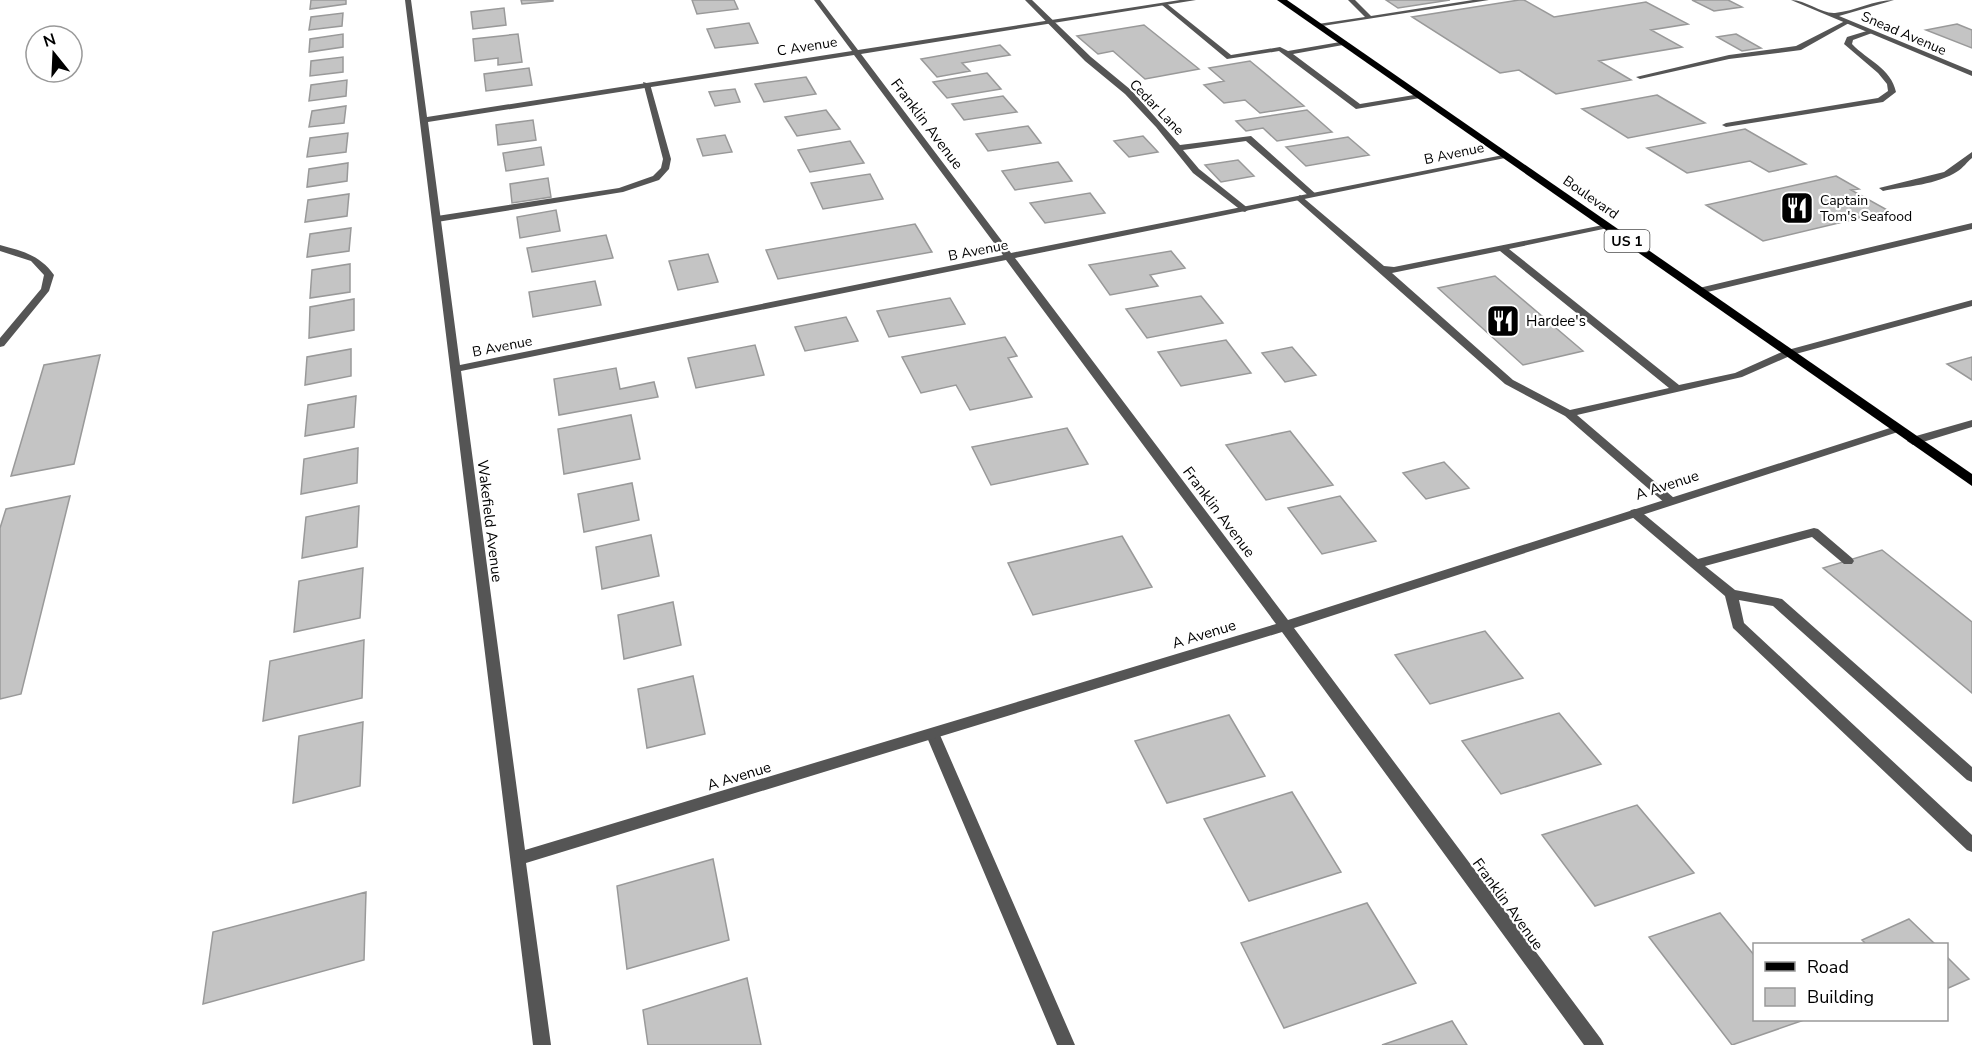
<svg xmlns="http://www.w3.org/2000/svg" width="1972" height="1045" viewBox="0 0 1972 1045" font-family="'Nunito Sans',sans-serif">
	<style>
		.building { fill: #c4c4c4; stroke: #999; stroke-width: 1.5 }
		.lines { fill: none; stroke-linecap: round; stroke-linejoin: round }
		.service { fill: #555; fill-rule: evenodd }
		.minor { fill: #555; fill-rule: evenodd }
		.primary { fill: #000; fill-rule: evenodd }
		.labels { text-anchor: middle; stroke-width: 4.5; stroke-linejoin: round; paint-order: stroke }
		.far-street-label { font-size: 14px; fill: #000; stroke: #fff }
		.far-poi-label { font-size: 14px; fill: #000; stroke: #fff; text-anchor: start }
		.shield { fill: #fff; stroke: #4c4c4c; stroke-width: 1.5 }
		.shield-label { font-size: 14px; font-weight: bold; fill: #000 }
		.street-label { font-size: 15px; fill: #000; stroke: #fff }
		.poi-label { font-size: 15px; fill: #000; stroke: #fff; text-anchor: start }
	</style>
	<rect width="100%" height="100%" fill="#fff"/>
	<path class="building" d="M 311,0 L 346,0 L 346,4 L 310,9 Z
		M 521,0 L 553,0 L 553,1 L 522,4 Z
		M 692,0 L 734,0 L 738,9 L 697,14 Z
		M 1386,0 L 1450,0 L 1398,8 Z
		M 1519,0 L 1524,0 L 1554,17 L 1646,2 L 1688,24 L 1651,30 L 1682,47 L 1599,61 L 1631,80 L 1556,94 L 1519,70 L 1500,73 L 1412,17 Z
		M 1692,0 L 1728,0 L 1742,7 L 1714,11 Z
		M 504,8 L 506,25 L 473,29 L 471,12 Z
		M 343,13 L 342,26 L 309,30 L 311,17 Z
		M 749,23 L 758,43 L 715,48 L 707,29 Z
		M 1957,24 L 1972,30 L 1972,48 L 1926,30 Z
		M 1144,25 L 1199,69 L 1145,79 L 1113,51 L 1098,54 L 1077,36 Z
		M 343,34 L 343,47 L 309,52 L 310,39 Z
		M 518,34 L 522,62 L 498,65 L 498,58 L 475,61 L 473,39 Z
		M 1736,34 L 1761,48 L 1742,51 L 1717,37 Z
		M 1000,45 L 1010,55 L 962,63 L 970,71 L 937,77 L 921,59 Z
		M 343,57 L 343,72 L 310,76 L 311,61 Z
		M 1250,61 L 1304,106 L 1260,113 L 1245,100 L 1224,103 L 1204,85 L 1224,81 L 1209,68 Z
		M 529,68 L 532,85 L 486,91 L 484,74 Z
		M 987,73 L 1001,89 L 947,98 L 933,82 Z
		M 806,77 L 816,94 L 764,102 L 755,84 Z
		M 347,80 L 346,96 L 309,101 L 311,85 Z
		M 735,89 L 740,102 L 715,106 L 709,92 Z
		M 1657,95 L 1705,123 L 1628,138 L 1582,109 Z
		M 1003,96 L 1017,112 L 964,120 L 952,104 Z
		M 346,106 L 344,123 L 309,127 L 312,111 Z
		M 826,110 L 840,129 L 797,136 L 785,117 Z
		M 1307,110 L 1332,132 L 1277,141 L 1263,128 L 1246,131 L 1236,121 Z
		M 533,120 L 536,140 L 498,145 L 496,125 Z
		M 1028,126 L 1041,143 L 988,151 L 976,134 Z
		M 1745,129 L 1806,164 L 1769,172 L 1750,161 L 1687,173 L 1647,148 Z
		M 348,133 L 346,152 L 307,157 L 310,138 Z
		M 725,135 L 732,152 L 703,156 L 697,139 Z
		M 1143,136 L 1158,152 L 1129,157 L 1114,141 Z
		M 1348,137 L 1369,155 L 1306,166 L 1286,147 Z
		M 850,141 L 864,163 L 810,172 L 798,150 Z
		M 541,147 L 544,165 L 506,171 L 503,153 Z
		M 1238,160 L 1254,176 L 1221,182 L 1205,165 Z
		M 1058,162 L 1072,181 L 1015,190 L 1002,171 Z
		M 348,163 L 347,181 L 307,187 L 309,169 Z
		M 870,174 L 883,199 L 823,209 L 811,183 Z
		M 1836,176 L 1859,189 L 1851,190 L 1889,211 L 1763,241 L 1706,205 Z
		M 548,178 L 551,197 L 512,203 L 510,184 Z
		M 1090,193 L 1105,213 L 1045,223 L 1030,203 Z
		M 349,194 L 347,216 L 305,222 L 308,200 Z
		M 556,210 L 560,231 L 520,238 L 517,217 Z
		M 915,224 L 932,252 L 778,279 L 766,250 Z
		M 351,228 L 349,251 L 307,257 L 310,234 Z
		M 606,235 L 613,258 L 532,272 L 527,248 Z
		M 1171,251 L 1185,268 L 1150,275 L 1158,286 L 1110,295 L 1089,265 Z
		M 708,254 L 718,282 L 678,290 L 669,261 Z
		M 350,264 L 350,292 L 310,298 L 312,270 Z
		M 1495,276 L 1583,351 L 1523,365 L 1438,288 Z
		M 595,281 L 601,305 L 533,317 L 529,292 Z
		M 1201,296 L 1223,323 L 1147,338 L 1126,309 Z
		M 950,298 L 965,324 L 889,337 L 877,311 Z
		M 354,299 L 354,330 L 309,338 L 310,307 Z
		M 846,317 L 858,341 L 805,351 L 795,327 Z
		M 1005,337 L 1017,356 L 1008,358 L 1032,397 L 970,410 L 956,385 L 921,393 L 902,357 Z
		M 1226,340 L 1251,373 L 1181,386 L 1158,352 Z
		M 755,345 L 764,375 L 696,388 L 688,358 Z
		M 1292,347 L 1316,375 L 1285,382 L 1262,353 Z
		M 351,349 L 351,376 L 305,385 L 307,357 Z
		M 100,355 L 74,464 L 11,476 L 44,365 Z
		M 1972,357 L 1972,380 L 1947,364 Z
		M 616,368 L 620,389 L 654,382 L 658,397 L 559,415 L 554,379 Z
		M 356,396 L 354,427 L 305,436 L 308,405 Z
		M 631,415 L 640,459 L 564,474 L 558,429 Z
		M 1067,428 L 1088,464 L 991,485 L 972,447 Z
		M 1290,431 L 1333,485 L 1266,500 L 1226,445 Z
		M 358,448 L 357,483 L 301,494 L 304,459 Z
		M 1444,462 L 1469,488 L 1426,499 L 1403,473 Z
		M 632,483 L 639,520 L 584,532 L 578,494 Z
		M 70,496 L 21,694 L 0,699 L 0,528 L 6,509 Z
		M 1340,496 L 1376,541 L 1322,554 L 1288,508 Z
		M 359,506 L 357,547 L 302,558 L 306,517 Z
		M 651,535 L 659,576 L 602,589 L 596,547 Z
		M 1122,536 L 1152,587 L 1033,615 L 1008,563 Z
		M 1882,550 L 1972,622 L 1972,693 L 1823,568 Z
		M 363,568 L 360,618 L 294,632 L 299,581 Z
		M 673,602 L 681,645 L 624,659 L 618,615 Z
		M 1485,631 L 1523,678 L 1430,704 L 1395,655 Z
		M 364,640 L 362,698 L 263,721 L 270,661 Z
		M 693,676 L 705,734 L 647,748 L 638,689 Z
		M 1559,713 L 1601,764 L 1501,794 L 1462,741 Z
		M 1229,715 L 1265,776 L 1167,803 L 1135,741 Z
		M 363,722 L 360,786 L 293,803 L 299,736 Z
		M 1292,792 L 1341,872 L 1249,901 L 1204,819 Z
		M 1637,805 L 1694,873 L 1595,906 L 1542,835 Z
		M 713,859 L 729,940 L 627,969 L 617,886 Z
		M 366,892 L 364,960 L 203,1004 L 213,932 Z
		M 1367,903 L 1416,983 L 1284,1028 L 1241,943 Z
		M 1720,913 L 1754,955 L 1754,1020 L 1804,1020 L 1732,1045 L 1649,937 Z
		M 1909,919 L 1935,944 L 1866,944 L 1862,940 Z
		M 1946,956 L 1969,979 L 1946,989 Z
		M 747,978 L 761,1045 L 648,1045 L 643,1010 Z
		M 1452,1021 L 1467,1045 L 1382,1045 Z"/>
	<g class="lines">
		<path class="service" d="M 1025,0 L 1032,0 L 1091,57 L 1131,90 L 1180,145 L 1251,136 L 1317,195 L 1310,197 L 1246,141 L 1183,150 L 1199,169 L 1249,209 L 1245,212 L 1242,211 L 1193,173 L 1156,127 L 1125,94 L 1085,61 Z
			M 1348,0 L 1355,0 L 1371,16 L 1473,0 L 1489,0 L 1316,27 L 1316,25 L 1318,24 L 1365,17 Z
			M 1162,3 L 1166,3 L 1231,55 L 1280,47 L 1288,51 L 1346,41 L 1347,43 L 1343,45 L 1293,54 L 1360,104 L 1420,94 L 1424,96 L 1420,98 L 1356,109 L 1279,51 L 1227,59 L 1162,5 Z
			M 1847,20 L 1850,22 L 1849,23 L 1801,50 L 1729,59 L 1640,79 L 1636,77 L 1729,55 L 1796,46 Z
			M 1870,30 L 1874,32 L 1872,33 L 1853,40 L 1852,44 C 1867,60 1891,68 1896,92 L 1883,102 L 1726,127 L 1722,125 L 1726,123 L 1878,98 L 1888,91 L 1887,84 L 1878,73 L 1844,44 L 1847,37 Z
			M 643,82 L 650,84 L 671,159 L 669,169 L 659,180 L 623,192 L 437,222 L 433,219 L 437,216 L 619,188 L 653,176 L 661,168 L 663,159 Z
			M 1972,152 L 1972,158 C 1967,162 1963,168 1958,171 C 1937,185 1907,186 1883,191 L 1879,188 L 1944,172 Z
			M 1300,195 L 1384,266 L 1394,267 L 1608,224 L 1608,228 L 1509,249 L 1679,385 L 1735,373 L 1784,351 L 1972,300 L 1972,306 L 1792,355 L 1742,377 L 1577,415 L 1674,498 L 1676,501 L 1670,505 L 1666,504 L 1565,416 L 1505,384 L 1297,200 L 1296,198 ZM 1500,251 L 1669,388 L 1570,410 L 1513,380 L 1392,273 Z
			M 1972,223 L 1972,229 L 1699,294 L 1694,291 L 1699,288 Z
			M 0,245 C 22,251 40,255 54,275 L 49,291 L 4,346 L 0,347 L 0,338 L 41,289 L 44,275 L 31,261 L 0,251 Z
			M 1972,420 L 1972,427 L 1913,445 L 1907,441 L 1909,438 Z
			M 1635,509 L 1639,510 L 1698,559 L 1814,528 L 1818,529 L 1852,558 L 1854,561 L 1852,564 L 1844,564 L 1812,537 L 1705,566 L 1735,590 L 1782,599 L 1972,767 L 1972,782 L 1967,780 L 1773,606 L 1739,600 L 1744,623 L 1972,835 L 1972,852 L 1967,850 L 1733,628 L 1725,596 L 1631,516 L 1629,513 L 1631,510 Z
			M 933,729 L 938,731 L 940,735 L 1075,1045 L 1057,1045 L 926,735 L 928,731 Z"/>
		<path class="minor" d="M 405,0 L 411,0 L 427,117 L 852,51 L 814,0 L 820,0 L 858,50 L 1180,0 L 1196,0 L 861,54 L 1011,253 L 1508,154 L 1509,156 L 1505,158 L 1015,258 L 1288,620 L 1893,427 L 1901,427 L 1903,429 L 1901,431 L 1294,628 L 1601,1039 L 1604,1045 L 1584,1045 L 1282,632 L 526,863 L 551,1045 L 533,1045 ZM 854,55 L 1003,255 L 460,365 L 428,122 ZM 1006,260 L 1276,624 L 525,850 L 461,371 Z
			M 1791,0 C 1806,0 1822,14 1835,13 C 1855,11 1874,0 1894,0 L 1839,16 L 1972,71 L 1972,76 Z"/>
		<path class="primary" d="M 1277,0 L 1287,0 L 1972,474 L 1972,486 Z"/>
	</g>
	<defs>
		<symbol id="restaurant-square" viewBox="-11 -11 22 22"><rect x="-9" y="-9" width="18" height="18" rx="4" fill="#000" stroke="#fff"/><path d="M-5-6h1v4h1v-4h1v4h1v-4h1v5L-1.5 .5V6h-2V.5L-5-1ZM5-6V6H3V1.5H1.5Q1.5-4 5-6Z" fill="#fff"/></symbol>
	</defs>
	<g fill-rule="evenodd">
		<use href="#restaurant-square" x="1778" y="189" width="38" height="38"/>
		<use href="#restaurant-square" x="1484" y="302" width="38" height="38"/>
	</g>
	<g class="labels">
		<g class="far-street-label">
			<text transform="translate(1904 33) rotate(23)" y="5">Snead Avenue</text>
			<text transform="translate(807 46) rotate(-9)" y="5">C Avenue</text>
			<text transform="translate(1157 107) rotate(46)" y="5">Cedar Lane</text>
			<text transform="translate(1454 153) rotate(-12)" y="5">B Avenue</text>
			<text transform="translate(1591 197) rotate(35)" y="5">Boulevard</text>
			<text transform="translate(978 250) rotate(-11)" y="5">B Avenue</text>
			<text transform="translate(502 346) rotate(-11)" y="5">B Avenue</text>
		</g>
		<g class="far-poi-label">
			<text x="1820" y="205">Captain<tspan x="1820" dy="16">Tom's Seafood</tspan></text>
		</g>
		<rect class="shield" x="1604.5" y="230" width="45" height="22" rx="4.5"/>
		<g class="shield-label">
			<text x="1627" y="246">US 1</text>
		</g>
		<g class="street-label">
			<text transform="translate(927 124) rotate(53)" y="5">Franklin Avenue</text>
			<text transform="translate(1667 485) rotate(-18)" y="5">A Avenue</text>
			<text transform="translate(1219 512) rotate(53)" y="5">Franklin Avenue</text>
			<text transform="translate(490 521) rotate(83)" y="5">Wakefield Avenue</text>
			<text transform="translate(1204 634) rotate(-17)" y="5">A Avenue</text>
			<text transform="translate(739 776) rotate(-17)" y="5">A Avenue</text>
			<text transform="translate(1508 904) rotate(54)" y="5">Franklin Avenue</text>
		</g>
		<g class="poi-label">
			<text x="1526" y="326">Hardee's</text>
		</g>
	</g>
	<rect x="1753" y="943" width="195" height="78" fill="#ffffff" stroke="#999999" stroke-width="1.5"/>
	<rect x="1765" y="962" width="30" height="9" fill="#000000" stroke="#999999" stroke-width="1.5"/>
	<text x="1807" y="973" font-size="18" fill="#000000">Road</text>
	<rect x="1765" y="988" width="30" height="18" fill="#c4c4c4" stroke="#999999" stroke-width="1.5"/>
	<text x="1807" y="1003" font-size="18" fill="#000000">Building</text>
	<g transform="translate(54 54) rotate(342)"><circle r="28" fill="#ffffff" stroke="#999999" stroke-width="1.5"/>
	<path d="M0-4.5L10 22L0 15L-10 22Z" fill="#000000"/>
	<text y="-9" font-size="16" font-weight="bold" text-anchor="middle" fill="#000000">N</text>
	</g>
</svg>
